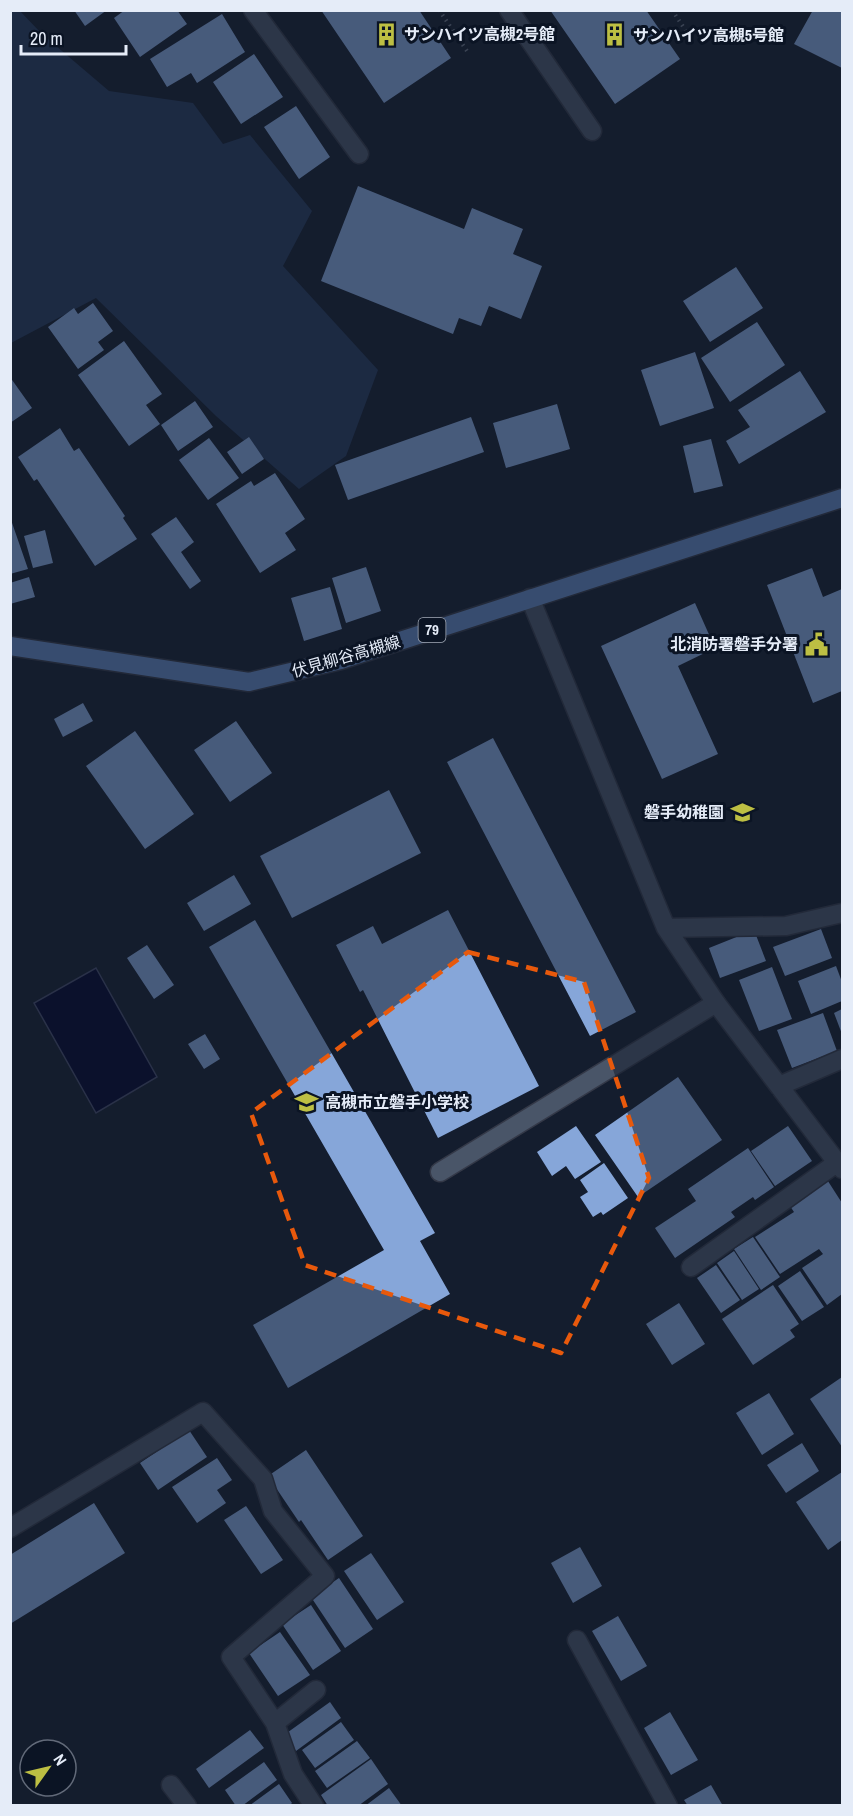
<svg xmlns="http://www.w3.org/2000/svg" width="853" height="1816" viewBox="0 0 853 1816" font-family="'Archivo Narrow','Noto Sans JP',sans-serif">
	<style>
		.green { fill: #273a5b }
		.water { fill: #00042c; stroke: #454a69; stroke-width: 1.5 }
		.building { fill: #86a6d9 }
		.lines { fill: none; stroke-linecap: round; stroke-linejoin: round }
		.lane-casing { stroke: #343948; stroke-width: 21 }
		.street-casing { stroke: #343948; stroke-width: 21 }
		.primary-casing { stroke: #343948; stroke-width: 21 }
		.path { stroke: #6a7281; stroke-width: 4; stroke-dasharray: 1.5 4.5; stroke-linecap: butt }
		.lane { stroke: #495568; stroke-width: 18 }
		.street { stroke: #495568; stroke-width: 18 }
		.primary { stroke: #6386be; stroke-width: 18 }
		.marked { fill: none; stroke: #e8590c; stroke-width: 4.5; stroke-dasharray: 12 8; stroke-linejoin: round }
		.labels { text-anchor: middle; stroke-width: 6; stroke-linejoin: round; paint-order: stroke }
		.shield { fill: #0b1424; stroke: #a4abb8; stroke-width: 1.5 }
		.shield-label { font-size: 15px; font-weight: bold; fill: #e5ecf8 }
		.poi-label { font-size: 16px; font-weight: bold; fill: #e5ecf8; stroke: #0b1424; text-anchor: start }
		.street-label { font-size: 16px; fill: #e5ecf8; stroke: #0b1424 }
	</style>
	<rect width="100%" height="100%" fill="#141d2e"/>
	<path class="green" d="M 19,10 L 42,34 L 109,91 L 193,103 L 223,144 L 250,135 L 312,211 L 283,266 L 378,370 L 346,456 L 299,489 L 216,416 L 96,298 L 11,343 L 10,11 Z"/>
	<path class="water" d="M 96,968 L 157,1077 L 96,1113 L 34,1003 Z"/>
	<path class="building" d="M 74,10 L 107,10 L 85,26 Z
		M 125,10 L 177,10 L 187,24 L 140,57 L 114,18 Z
		M 321,10 L 419,10 L 451,58 L 384,103 Z
		M 550,10 L 646,10 L 680,59 L 615,104 Z
		M 813,10 L 842,10 L 842,68 L 794,44 Z
		M 222,14 L 245,52 L 197,83 L 191,73 L 167,87 L 150,59 Z
		M 254,54 L 283,97 L 241,124 L 213,82 Z
		M 296,106 L 330,157 L 299,179 L 264,127 Z
		M 358,186 L 464,229 L 472,208 L 523,229 L 513,254 L 542,266 L 521,319 L 489,306 L 481,326 L 459,318 L 453,334 L 321,281 Z
		M 736,267 L 763,308 L 710,342 L 683,301 Z
		M 93,303 L 113,331 L 98,342 L 104,350 L 78,369 L 48,327 L 74,308 L 78,314 Z
		M 757,322 L 785,365 L 730,402 L 701,358 Z
		M 124,341 L 162,394 L 146,405 L 160,424 L 129,446 L 78,375 Z
		M 695,352 L 714,408 L 660,426 L 641,370 Z
		M 800,371 L 826,412 L 739,464 L 726,441 L 750,427 L 738,410 Z
		M 10,377 L 32,408 L 10,423 Z
		M 195,401 L 213,427 L 178,451 L 161,425 Z
		M 557,404 L 570,449 L 506,468 L 493,423 Z
		M 471,417 L 484,452 L 348,500 L 335,465 Z
		M 60,428 L 74,451 L 79,448 L 125,516 L 123,518 L 137,539 L 95,566 L 37,479 L 34,481 L 18,457 Z
		M 249,437 L 264,459 L 242,474 L 227,452 Z
		M 209,438 L 239,478 L 208,500 L 179,460 Z
		M 711,439 L 723,486 L 694,493 L 683,446 Z
		M 275,473 L 305,519 L 285,533 L 296,550 L 260,573 L 216,504 L 251,481 L 254,486 Z
		M 10,517 L 28,569 L 10,574 Z
		M 176,517 L 194,542 L 181,552 L 201,581 L 190,589 L 151,534 Z
		M 45,530 L 53,563 L 33,568 L 24,536 Z
		M 366,567 L 381,611 L 346,623 L 332,578 Z
		M 812,568 L 823,597 L 842,589 L 842,691 L 813,703 L 767,585 Z
		M 29,577 L 35,597 L 10,604 L 10,583 Z
		M 330,587 L 342,629 L 304,641 L 291,598 Z
		M 695,603 L 715,648 L 678,666 L 718,754 L 662,779 L 601,646 Z
		M 83,703 L 93,721 L 63,737 L 54,719 Z
		M 236,721 L 272,773 L 230,802 L 194,750 Z
		M 135,731 L 194,814 L 145,849 L 86,766 Z
		M 493,738 L 636,1012 L 590,1036 L 447,762 Z
		M 389,790 L 421,853 L 292,918 L 260,856 Z
		M 234,875 L 251,904 L 204,931 L 187,903 Z
		M 448,910 L 539,1086 L 438,1138 L 363,990 L 360,992 L 336,945 L 373,926 L 382,944 Z
		M 255,920 L 435,1233 L 420,1241 L 450,1294 L 288,1388 L 253,1325 L 384,1250 L 209,947 Z
		M 821,929 L 832,958 L 785,976 L 773,947 Z
		M 754,930 L 766,961 L 720,978 L 709,948 Z
		M 147,945 L 174,985 L 154,999 L 127,958 Z
		M 836,966 L 842,982 L 842,1001 L 811,1014 L 798,981 Z
		M 772,967 L 792,1019 L 759,1031 L 739,980 Z
		M 842,1009 L 842,1034 L 834,1013 Z
		M 823,1013 L 837,1051 L 792,1068 L 777,1030 Z
		M 205,1034 L 220,1059 L 204,1069 L 188,1044 Z
		M 678,1077 L 722,1140 L 638,1197 L 595,1135 Z
		M 576,1126 L 601,1162 L 575,1179 L 566,1166 L 552,1176 L 537,1152 Z
		M 788,1126 L 812,1161 L 775,1186 L 751,1151 Z
		M 748,1148 L 774,1187 L 755,1200 L 753,1197 L 731,1212 L 735,1217 L 675,1258 L 655,1228 L 696,1201 L 688,1189 Z
		M 604,1163 L 628,1198 L 603,1215 L 601,1212 L 593,1217 L 580,1197 L 588,1192 L 580,1180 Z
		M 826,1178 L 842,1203 L 842,1294 L 827,1305 L 802,1268 L 823,1254 L 819,1249 L 780,1274 L 755,1237 L 794,1212 L 788,1203 Z
		M 753,1237 L 780,1277 L 761,1290 L 734,1249 Z
		M 734,1251 L 759,1289 L 742,1300 L 717,1263 Z
		M 716,1265 L 740,1300 L 721,1313 L 697,1278 Z
		M 800,1271 L 824,1307 L 802,1321 L 778,1286 Z
		M 773,1285 L 799,1324 L 790,1330 L 795,1337 L 753,1365 L 722,1319 Z
		M 679,1303 L 705,1344 L 672,1365 L 646,1324 Z
		M 842,1377 L 842,1447 L 810,1399 Z
		M 769,1393 L 794,1434 L 762,1455 L 736,1413 Z
		M 189,1430 L 207,1457 L 158,1490 L 140,1463 Z
		M 802,1443 L 819,1471 L 786,1493 L 767,1465 Z
		M 306,1450 L 363,1536 L 328,1560 L 301,1520 L 299,1522 L 268,1476 Z
		M 217,1458 L 232,1480 L 217,1490 L 226,1503 L 197,1523 L 172,1487 Z
		M 842,1472 L 842,1540 L 828,1550 L 796,1502 Z
		M 94,1503 L 125,1553 L 10,1624 L 10,1555 Z
		M 246,1506 L 283,1560 L 261,1574 L 224,1520 Z
		M 580,1547 L 602,1586 L 573,1603 L 551,1563 Z
		M 371,1553 L 404,1602 L 377,1620 L 344,1571 Z
		M 339,1578 L 373,1629 L 345,1648 L 311,1597 Z
		M 311,1605 L 341,1651 L 313,1670 L 282,1624 Z
		M 618,1616 L 647,1666 L 621,1681 L 592,1631 Z
		M 280,1632 L 310,1675 L 278,1696 L 249,1653 Z
		M 330,1702 L 341,1718 L 296,1751 L 284,1735 Z
		M 670,1712 L 698,1760 L 671,1775 L 644,1728 Z
		M 341,1722 L 354,1740 L 315,1768 L 302,1750 Z
		M 250,1730 L 264,1748 L 209,1788 L 196,1769 Z
		M 357,1741 L 370,1758 L 327,1788 L 315,1771 Z
		M 371,1759 L 388,1784 L 358,1806 L 328,1806 L 321,1795 Z
		M 264,1762 L 277,1780 L 242,1806 L 236,1806 L 225,1790 Z
		M 279,1784 L 292,1803 L 289,1806 L 249,1806 Z
		M 711,1785 L 723,1806 L 688,1806 L 684,1800 Z
		M 389,1788 L 402,1806 L 365,1806 Z"/>
	<g class="lines">
		<defs>
			<path id="lane" d="M 509,10 L 592,131
				M 440,1172 L 716,1003"/>
			<path id="street" d="M 253,10 L 359,154
				M 530,598 L 666,928 L 716,1003 L 842,1169
				M 666,928 L 786,926 L 842,913
				M 779,1086 L 842,1059
				M 691,1267 L 838,1162
				M 10,1528 L 203,1412 L 263,1479 L 273,1511 L 325,1576 L 231,1657 L 275,1723 L 293,1774 L 314,1806
				M 577,1640 L 668,1806
				M 275,1723 L 316,1690
				M 171,1785 L 187,1806"/>
			<path id="primary" d="M 10,646 L 249,682 L 341,660 L 842,498"/>
		</defs>
		<use href="#lane" class="lane-casing"/>
		<use href="#street" class="street-casing"/>
		<use href="#primary" class="primary-casing"/>
		<path class="path" d="M 439,10 L 469,54
			M 672,10 L 692,40"/>
		<use href="#lane" class="lane"/>
		<use href="#street" class="street"/>
		<use href="#primary" class="primary"/>
	</g>
	<path d="M0 0H853V1816H0ZM 468,952 L 584,982 L 649,1178 L 561,1353 L 305,1265 L 251,1113 Z" fill="#141d2e" fill-opacity=".55" fill-rule="evenodd"/>
	<path class="marked" d="M 468,952 L 584,982 L 649,1178 L 561,1353 L 305,1265 L 251,1113 Z"/>
	<defs>
		<symbol id="building-bare" viewBox="-9 -9 18 18"><path d="M-4-6H4V6H1V3H-1V6H-4ZM-2.5-4.3h1.7v1.8h-1.7ZM.8-4.3h1.7v1.8H.8ZM-2.5-1h1.7V.8h-1.7ZM.8-1h1.7V.8H.8Z" fill="#bdbf43" stroke="#0b1424" stroke-width="2.5" paint-order="stroke"/></symbol>
		<symbol id="civic-bare" viewBox="-9 -9 18 18"><path d="M-.6-6.5H3V-4.5H.6V-3L4-1V1h2V6H-6V1h2V-1L-.6-3ZM-1.2 2.5V6h2.4V2.5Z" fill="#bdbf43" stroke="#0b1424" stroke-width="2.5" paint-order="stroke"/></symbol>
		<symbol id="school-bare" viewBox="-9 -9 18 18"><path d="M0-5L7-2L0 1L-7-2ZM-4 1L0 2.5L4 1V4Q0 6-4 4Z" fill="#bdbf43" stroke="#0b1424" stroke-width="2.5" paint-order="stroke"/></symbol>
	</defs>
	<g fill-rule="evenodd">
		<use href="#building-bare" x="370" y="18" width="33" height="33"/>
		<use href="#building-bare" x="598" y="18" width="33" height="33"/>
		<use href="#civic-bare" x="800" y="628" width="33" height="33"/>
		<use href="#school-bare" x="726" y="796" width="33" height="33"/>
		<use href="#school-bare" x="290" y="1086" width="33" height="33"/>
	</g>
	<g class="labels">
		<rect class="shield" x="418.5" y="618" width="27" height="24" rx="4.5"/>
		<g class="shield-label">
			<text x="432" y="635">79</text>
		</g>
		<g class="poi-label">
			<text x="404" y="40">サンハイツ高槻2号館</text>
			<text x="633" y="41">サンハイツ高槻5号館</text>
			<text x="798" y="650" text-anchor="end">北消防署磐手分署</text>
			<text x="724" y="818" text-anchor="end">磐手幼稚園</text>
			<text x="325" y="1108">高槻市立磐手小学校</text>
		</g>
		<g class="street-label">
			<text transform="translate(346 656) rotate(-16)" y="6">伏見柳谷高槻線</text>
		</g>
	</g>
	<rect width="853" height="1816" fill="none" stroke="#e5ecf8" stroke-width="24"/>
	<g transform="translate(48 1768) rotate(56)"><circle r="28" fill="#0b1424" stroke="#626a79" stroke-width="1.5"/>
	<path d="M0-4.5L10 22L0 15L-10 22Z" fill="#bdbf43"/>
	<text y="-9" font-size="16" font-weight="bold" text-anchor="middle" fill="#e5ecf8">N</text>
	</g>
	<path d="M21 45v9h105v-9" fill="none" stroke="#e5ecf8" stroke-width="3"/>
	<text x="30" y="45" font-size="18" fill="#e5ecf8" stroke="#0b1424" stroke-width="4.5" paint-order="stroke">20 m</text>
</svg>
